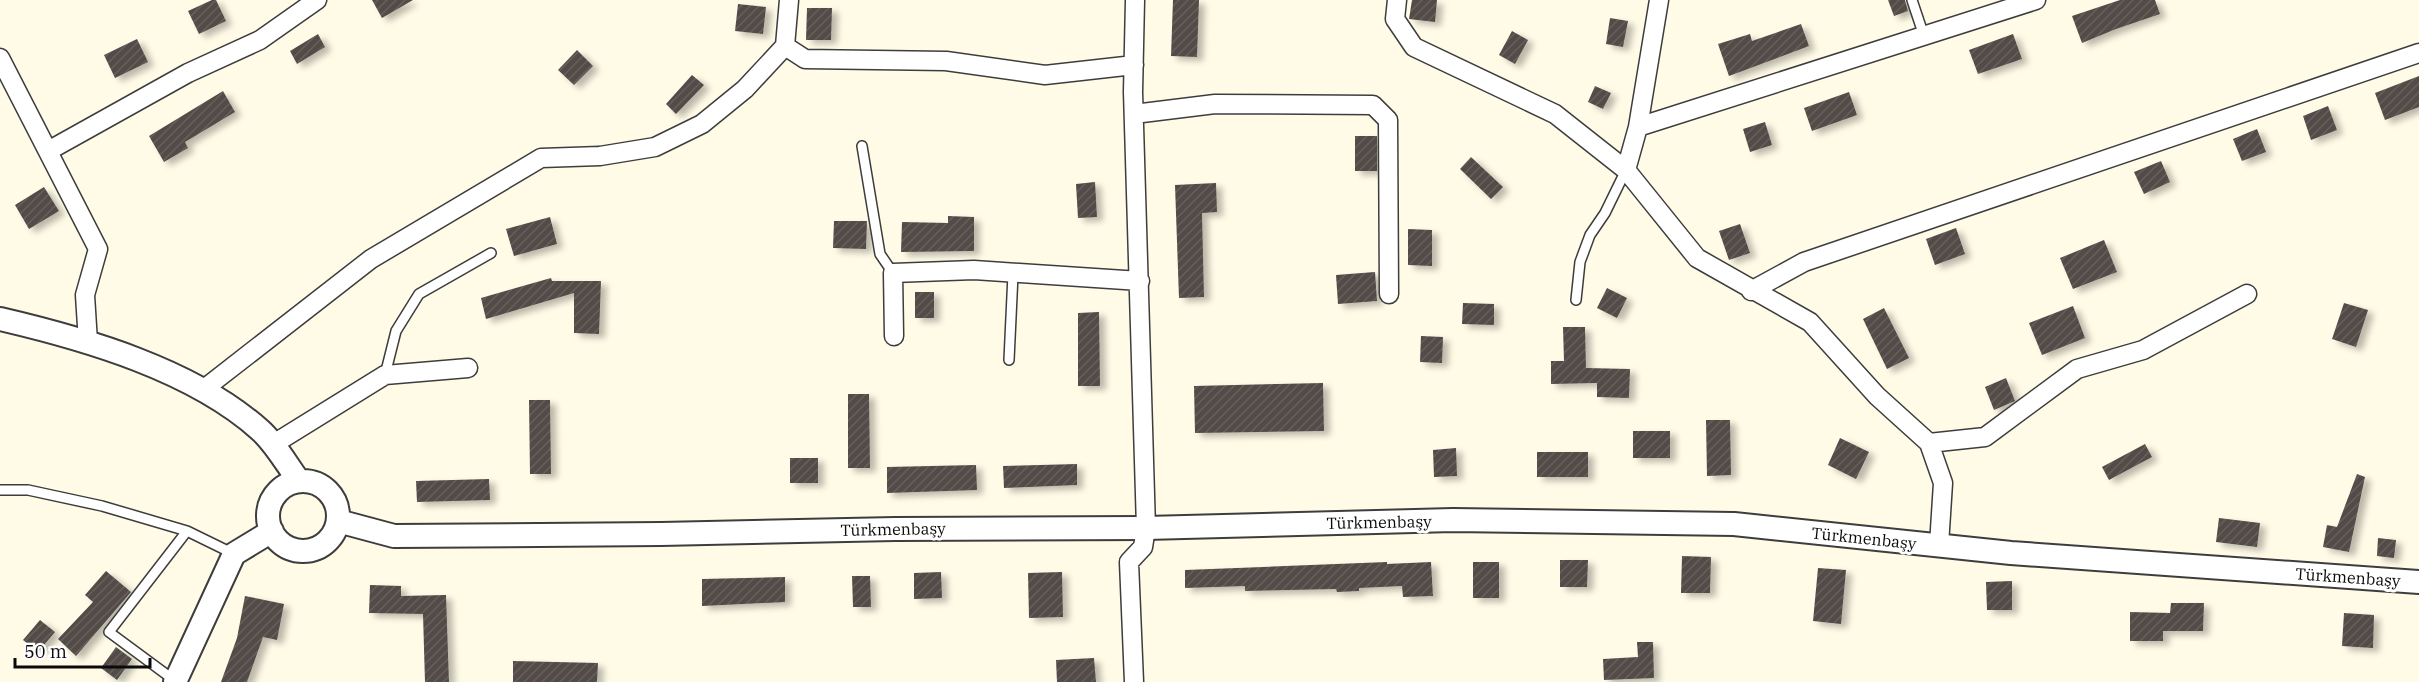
<svg xmlns="http://www.w3.org/2000/svg" width="2419" height="682" viewBox="0 0 2419 682" font-family="'IBM Plex Serif',serif">
	<style>
		.building { fill: url(#building-hatch); filter: url(#shadow) }
		.lines { fill: none; stroke-linecap: round; stroke-linejoin: round }
		.service-casing { stroke: #3d3d3d; stroke-width: 12 }
		.minor-casing { stroke: #3d3d3d; stroke-width: 21 }
		.tertiary-casing { stroke: #3d3d3d; stroke-width: 26 }
		.service { stroke: #fff; stroke-width: 9 }
		.minor { stroke: #fff; stroke-width: 18 }
		.tertiary { stroke: #fff; stroke-width: 22 }
		.labels { text-anchor: middle; stroke-width: 6; stroke-linejoin: round; paint-order: stroke }
		.street-label { font-size: 16px; fill: #0a0a0a; stroke: #fff }
	</style>
	<defs>
		<pattern id="building-hatch" width="6" height="6" patternUnits="userSpaceOnUse" patternTransform="scale(1.5)"><rect width="6" height="6" fill="#524b47"/><path d="M-1 1l2-2M0 6l6-6M5 7l2-2" fill="none" stroke="#66605d"/></pattern>
		<filter id="shadow"><feDropShadow dx="6" dy="4" stdDeviation="3" flood-color="#0004"/></filter>
	</defs>
	<rect width="100%" height="100%" fill="#fffbe7"/>
	<path class="building" d="M 212,0 L 216,0 L 226,21 L 199,34 L 188,11 Z
		M 372,0 L 413,0 L 382,18 Z
		M 1173,0 L 1199,0 L 1197,57 L 1171,56 Z
		M 1412,0 L 1437,0 L 1435,22 L 1409,19 Z
		M 1888,0 L 1905,0 L 1908,11 L 1894,16 Z
		M 2120,0 L 2155,0 L 2160,14 L 2116,29 L 2082,43 L 2072,16 Z
		M 738,4 L 766,7 L 763,34 L 735,31 Z
		M 807,8 L 832,8 L 831,40 L 806,40 Z
		M 1610,18 L 1628,21 L 1623,47 L 1606,44 Z
		M 1801,24 L 1809,46 L 1729,76 L 1718,44 L 1750,34 L 1752,41 Z
		M 1512,31 L 1528,40 L 1515,64 L 1499,55 Z
		M 318,34 L 325,47 L 297,64 L 290,51 Z
		M 2013,34 L 2022,59 L 1978,74 L 1969,50 Z
		M 137,39 L 148,62 L 115,78 L 104,55 Z
		M 577,50 L 593,66 L 574,85 L 558,70 Z
		M 692,75 L 704,85 L 676,114 L 666,104 Z
		M 2419,76 L 2419,107 L 2385,120 L 2375,93 Z
		M 1595,86 L 1611,93 L 1603,109 L 1588,102 Z
		M 223,91 L 235,112 L 185,142 L 188,148 L 164,162 L 149,136 Z
		M 1849,92 L 1857,115 L 1812,131 L 1804,108 Z
		M 2328,106 L 2337,130 L 2311,140 L 2303,116 Z
		M 1765,122 L 1772,145 L 1750,152 L 1743,129 Z
		M 2257,129 L 2266,152 L 2242,161 L 2233,139 Z
		M 1355,136 L 1377,136 L 1377,171 L 1355,171 Z
		M 1471,157 L 1503,187 L 1491,199 L 1460,169 Z
		M 2161,161 L 2170,182 L 2144,194 L 2134,172 Z
		M 1095,182 L 1097,217 L 1078,218 L 1076,184 Z
		M 1216,183 L 1217,212 L 1202,213 L 1204,297 L 1179,298 L 1175,185 Z
		M 44,187 L 59,211 L 29,229 L 15,205 Z
		M 948,216 L 974,217 L 974,251 L 901,252 L 902,222 L 948,223 Z
		M 550,217 L 557,244 L 514,256 L 506,229 Z
		M 834,221 L 867,221 L 866,249 L 833,248 Z
		M 1740,224 L 1750,253 L 1729,260 L 1719,231 Z
		M 1956,228 L 1965,254 L 1935,265 L 1926,239 Z
		M 1408,229 L 1432,230 L 1432,266 L 1408,265 Z
		M 2104,240 L 2117,272 L 2073,289 L 2060,258 Z
		M 1375,272 L 1377,301 L 1338,304 L 1336,275 Z
		M 551,278 L 552,281 L 601,281 L 599,334 L 574,333 L 574,293 L 486,319 L 481,298 Z
		M 1607,288 L 1627,298 L 1617,318 L 1597,308 Z
		M 915,292 L 934,292 L 934,318 L 915,318 Z
		M 1463,303 L 1494,304 L 1494,325 L 1462,324 Z
		M 2344,303 L 2368,310 L 2356,347 L 2332,339 Z
		M 2073,306 L 2085,338 L 2042,355 L 2029,323 Z
		M 1884,308 L 1909,358 L 1887,369 L 1863,319 Z
		M 1099,312 L 1100,386 L 1078,386 L 1078,313 Z
		M 1563,327 L 1585,327 L 1586,368 L 1630,369 L 1629,398 L 1597,397 L 1597,383 L 1551,384 L 1551,361 L 1564,361 Z
		M 1421,336 L 1443,337 L 1442,363 L 1420,362 Z
		M 2006,378 L 2015,401 L 1994,410 L 1985,387 Z
		M 1323,383 L 1324,431 L 1195,433 L 1194,386 Z
		M 848,394 L 869,394 L 870,468 L 848,468 Z
		M 529,400 L 550,400 L 551,474 L 530,474 Z
		M 1706,420 L 1730,420 L 1731,475 L 1707,476 Z
		M 1633,431 L 1670,431 L 1670,458 L 1633,458 Z
		M 1840,438 L 1869,452 L 1856,479 L 1828,465 Z
		M 2145,444 L 2152,457 L 2109,480 L 2102,467 Z
		M 1456,448 L 1457,476 L 1434,477 L 1433,450 Z
		M 1537,452 L 1588,452 L 1588,477 L 1537,477 Z
		M 790,458 L 818,458 L 818,483 L 790,483 Z
		M 1077,464 L 1077,485 L 1004,488 L 1003,466 Z
		M 976,465 L 977,490 L 887,493 L 887,467 Z
		M 2357,474 L 2365,477 L 2349,552 L 2323,547 L 2327,525 L 2337,527 Z
		M 489,479 L 490,500 L 417,502 L 416,481 Z
		M 2219,518 L 2260,523 L 2257,547 L 2216,542 Z
		M 2378,538 L 2396,540 L 2394,558 L 2377,556 Z
		M 1682,556 L 1711,557 L 1710,593 L 1681,593 Z
		M 1560,560 L 1588,560 L 1587,587 L 1560,587 Z
		M 1387,562 L 1387,564 L 1431,562 L 1433,596 L 1403,597 L 1402,586 L 1359,588 L 1359,591 L 1337,592 L 1336,589 L 1245,591 L 1245,586 L 1185,588 L 1185,570 Z
		M 1473,562 L 1499,562 L 1499,598 L 1473,598 Z
		M 1818,568 L 1846,570 L 1841,624 L 1813,621 Z
		M 106,571 L 131,592 L 76,656 L 58,639 L 93,602 L 85,595 Z
		M 941,572 L 942,598 L 914,599 L 914,573 Z
		M 1062,572 L 1063,617 L 1029,618 L 1028,573 Z
		M 852,576 L 870,576 L 871,607 L 853,607 Z
		M 785,577 L 785,602 L 702,606 L 702,579 Z
		M 2012,581 L 2012,610 L 1987,610 L 1986,582 Z
		M 370,585 L 401,586 L 401,596 L 446,595 L 449,682 L 425,682 L 423,614 L 369,613 Z
		M 245,596 L 284,604 L 277,640 L 263,637 L 247,682 L 221,682 L 237,638 Z
		M 2171,603 L 2204,603 L 2203,631 L 2163,631 L 2163,641 L 2130,641 L 2130,612 L 2170,613 Z
		M 2344,613 L 2374,615 L 2373,648 L 2342,646 Z
		M 40,620 L 55,632 L 38,652 L 23,640 Z
		M 1637,642 L 1653,642 L 1654,678 L 1604,680 L 1603,659 L 1638,657 Z
		M 116,647 L 132,659 L 117,680 L 101,668 Z
		M 1094,658 L 1096,682 L 1057,682 L 1056,660 Z
		M 513,661 L 598,663 L 597,682 L 513,682 Z"/>
	<g class="lines">
		<defs>
			<path id="service" d="M 1912,0 L 1924,36
				M 862,146 L 880,254 L 893,273
				M 1576,300 L 1580,262 L 1590,235 L 1605,213 L 1626,170
				M 1009,360 L 1013,274
				M 385,375 L 396,331 L 419,294 L 491,253
				M 0,490 L 28,490 L 102,506 L 187,531 L 234,554
				M 174,680 L 109,632 L 187,531"/>
			<path id="minor" d="M 789,0 L 785,46 L 805,59 L 946,61 L 1045,75 L 1134,65
				M 1397,0 L 1395,19 L 1414,47 L 1555,114 L 1626,170 L 1697,258 L 1810,322 L 1877,396 L 1929,443 L 1943,483 L 1939,545
				M 0,58 L 98,249 L 85,295 L 88,342
				M 1134,114 L 1215,104 L 1373,105 L 1388,120 L 1389,294
				M 1638,127 L 2036,0
				M 48,151 L 188,73 L 260,40 L 317,0
				M 1626,170 L 1638,127 L 1659,0
				M 1751,291 L 1804,262 L 2419,53
				M 894,336 L 893,273 L 974,270 L 1140,281
				M 204,389 L 371,259 L 541,158 L 600,156 L 655,147 L 702,124 L 745,89 L 785,46
				M 1929,443 L 1985,437 L 2077,369 L 2143,350 L 2247,294
				M 272,445 L 385,375 L 468,368
				M 1134,682 L 1129,562 L 1143,547 L 1146,528 L 1133,92 L 1135,0"/>
			<path id="tertiary" d="M 0,319 C 86,339 193,370 260,430 C 275,443 287,465 299,481
				M268 516a35 35 0 1 1 70 0a35 35 0 1 1-70 0Z
				M 338,521 L 394,536 L 661,534 L 895,529 L 1146,528 L 1453,520 L 1734,524 L 2011,553 L 2419,582
				M 175,682 L 234,554 L 272,531"/>
		</defs>
		<use href="#service" class="service-casing"/>
		<use href="#minor" class="minor-casing"/>
		<use href="#tertiary" class="tertiary-casing"/>
		<use href="#service" class="service"/>
		<use href="#minor" class="minor"/>
		<use href="#tertiary" class="tertiary"/>
	</g>
	<g class="labels">
		<g class="street-label">
			<text transform="translate(1379 522) rotate(-1)" y="6">Türkmenbaşy</text>
			<text transform="translate(893 529) rotate(-1)" y="6">Türkmenbaşy</text>
			<text transform="translate(1864 538) rotate(6)" y="6">Türkmenbaşy</text>
			<text transform="translate(2348 577) rotate(4)" y="6">Türkmenbaşy</text>
		</g>
	</g>
	<path d="M15 658v9h135v-9" fill="none" stroke="#0a0a0a" stroke-width="3"/>
	<text x="24" y="658" font-size="18" fill="#0a0a0a" stroke="#ffffff" stroke-width="4.5" paint-order="stroke">50 m</text>
</svg>
